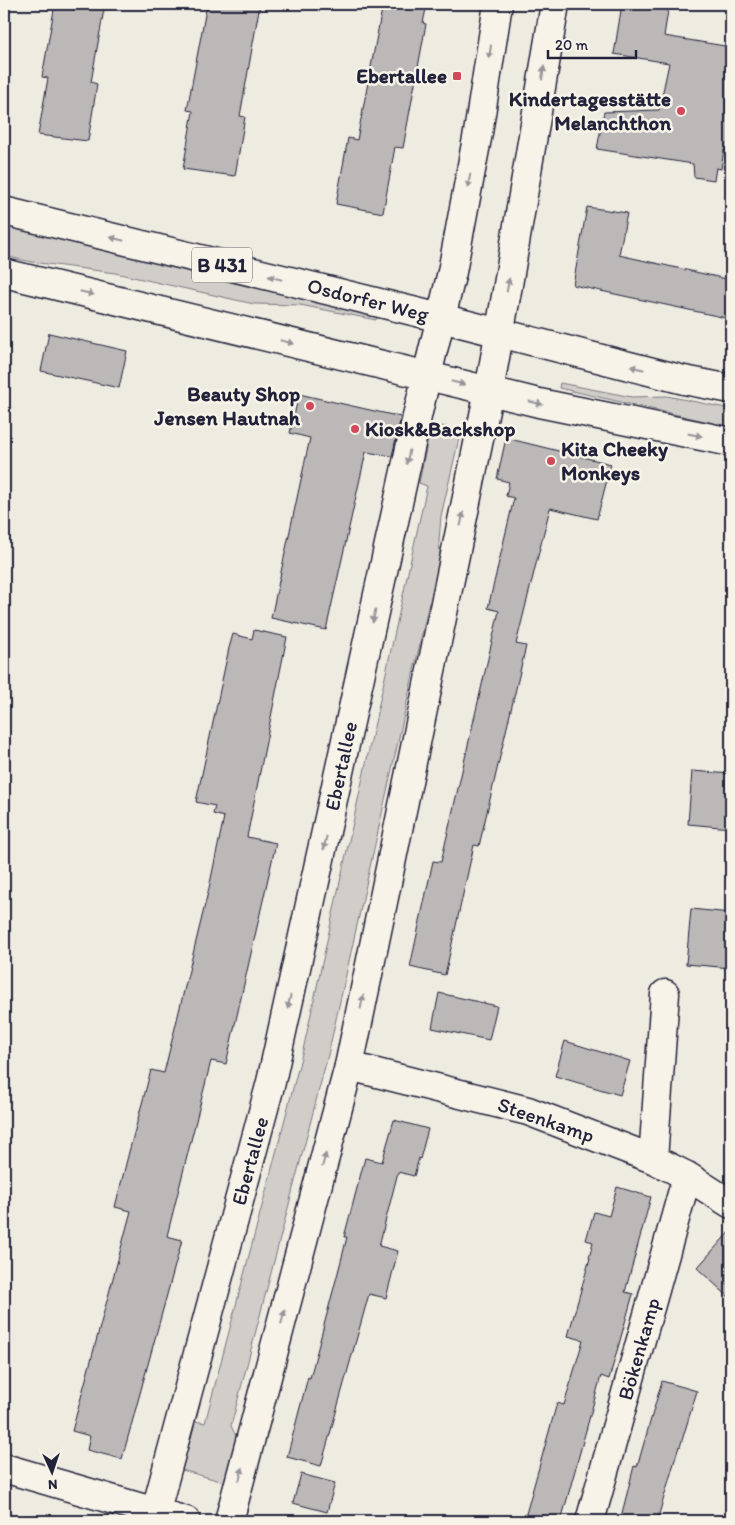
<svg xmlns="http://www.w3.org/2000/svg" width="735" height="1525" viewBox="0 0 735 1525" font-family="Itim,sans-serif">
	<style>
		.green { fill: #d1cdc9; stroke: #7a7882 }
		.building { fill: #bbb8b7; stroke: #22223b }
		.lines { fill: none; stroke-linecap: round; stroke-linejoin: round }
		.minor-casing { stroke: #22223b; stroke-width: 31 }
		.major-casing { stroke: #22223b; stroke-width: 31 }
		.minor { stroke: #f7f3e8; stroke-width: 28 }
		.major { stroke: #f7f3e8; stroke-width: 28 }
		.oneway { fill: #97959a }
		.poi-dot { fill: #d1495b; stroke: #f7f3e8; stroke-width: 2 }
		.labels { text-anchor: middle; stroke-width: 5; stroke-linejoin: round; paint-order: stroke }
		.shield { fill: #f7f3e8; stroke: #62616f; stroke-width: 1 }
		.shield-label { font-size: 20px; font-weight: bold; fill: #22223b }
		.poi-label { font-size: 21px; font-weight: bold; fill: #22223b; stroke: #f7f3e8; text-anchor: end }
		.street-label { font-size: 21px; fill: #22223b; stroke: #f7f3e8 }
	</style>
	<rect width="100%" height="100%" fill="#eeebe1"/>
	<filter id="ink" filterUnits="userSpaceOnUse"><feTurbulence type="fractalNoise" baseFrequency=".02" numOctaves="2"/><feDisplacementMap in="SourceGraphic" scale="10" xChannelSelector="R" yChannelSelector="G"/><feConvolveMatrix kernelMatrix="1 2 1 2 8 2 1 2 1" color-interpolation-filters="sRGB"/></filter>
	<g filter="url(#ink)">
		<path class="green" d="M 4,222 L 379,313 L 376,320 L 300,305 L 254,304 L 115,273 L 32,262 L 4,256 Z
			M 560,383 L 632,397 L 667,396 L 731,409 L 731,427 L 559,388 Z
			M 431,424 L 461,430 L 441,516 L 439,541 L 441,565 L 440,605 L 429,603 L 328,1055 L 231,1426 L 239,1442 L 227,1483 L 182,1470 L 195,1421 L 205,1423 L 303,1050 L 427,486 L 419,483 Z"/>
		<path class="building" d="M 55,4 L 105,4 L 91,82 L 97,84 L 88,141 L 38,135 L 48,78 L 42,77 Z
			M 207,4 L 260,4 L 240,116 L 245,117 L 235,176 L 183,169 L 193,111 L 187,110 Z
			M 383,4 L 427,4 L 423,23 L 426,24 L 403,148 L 395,147 L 383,213 L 336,204 L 348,138 L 357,140 Z
			M 622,4 L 669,4 L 664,36 L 731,47 L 731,151 L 724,150 L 721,169 L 716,168 L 714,180 L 694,177 L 693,164 L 597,149 L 604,112 L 659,110 L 669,63 L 614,54 Z
			M 587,207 L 627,213 L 619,255 L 731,280 L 731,319 L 573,285 Z
			M 49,333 L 127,351 L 119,388 L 41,371 Z
			M 299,394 L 401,417 L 392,456 L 366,452 L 326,630 L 271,618 L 310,438 L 290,433 Z
			M 506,438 L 611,464 L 597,519 L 550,508 L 516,644 L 526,646 L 479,846 L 474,845 L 445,975 L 410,967 L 433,861 L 441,862 L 499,611 L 488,608 L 514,498 L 506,496 L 509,482 L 497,479 Z
			M 254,630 L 287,637 L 247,837 L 276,843 L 226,1064 L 211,1061 L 167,1236 L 182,1240 L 122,1459 L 87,1450 L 90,1436 L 72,1431 L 131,1211 L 115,1207 L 129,1152 L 151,1070 L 164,1073 L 209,888 L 224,817 L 213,814 L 215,806 L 196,802 L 229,648 L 233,634 L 252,639 Z
			M 692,771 L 731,774 L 731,828 L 688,824 Z
			M 691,909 L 731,913 L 731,968 L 686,964 Z
			M 439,993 L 497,1006 L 489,1040 L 432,1028 Z
			M 565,1041 L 630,1061 L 620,1095 L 555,1076 Z
			M 394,1120 L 428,1129 L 420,1159 L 419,1158 L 414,1176 L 398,1172 L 379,1246 L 398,1251 L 386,1298 L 369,1294 L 321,1466 L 287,1457 L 308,1377 L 310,1378 L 341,1261 L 347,1237 L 344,1237 L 365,1158 L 382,1162 Z
			M 617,1187 L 651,1197 L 625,1292 L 633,1294 L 619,1344 L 609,1379 L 601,1376 L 561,1521 L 524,1521 L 557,1403 L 564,1405 L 583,1340 L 568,1336 L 590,1258 L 589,1258 L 593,1242 L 586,1240 L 594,1212 L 609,1216 Z
			M 731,1230 L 731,1299 L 697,1268 Z
			M 662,1381 L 697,1391 L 680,1447 L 679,1446 L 657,1521 L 620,1521 L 634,1466 L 637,1467 Z
			M 301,1474 L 335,1483 L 327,1512 L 293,1503 Z"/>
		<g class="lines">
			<defs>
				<path id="minor" d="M 349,1066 L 528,1111 L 653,1159 L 687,1176 L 731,1204
					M 653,1159 L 665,994
					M 4,1468 L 186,1521
					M 590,1521 L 687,1176"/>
				<path id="major" d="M 4,211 L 441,318 L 684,380 L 731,389
					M 4,273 L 539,403 L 731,442
					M 153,1521 L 271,1082 L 418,412 L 452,272 L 478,133 L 498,4
					M 229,1521 L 349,1066 L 489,391 L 508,285 L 555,4"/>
			</defs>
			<use href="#minor" class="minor-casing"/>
			<use href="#major" class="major-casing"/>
			<use href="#minor" class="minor"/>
			<use href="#major" class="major"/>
		</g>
		<defs><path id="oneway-solid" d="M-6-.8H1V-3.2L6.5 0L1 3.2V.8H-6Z" transform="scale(1.25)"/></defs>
		<g class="oneway">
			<use href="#oneway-solid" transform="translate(490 52) rotate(98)"/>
			<use href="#oneway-solid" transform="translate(543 73) rotate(-81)"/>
			<use href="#oneway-solid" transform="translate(469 181) rotate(100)"/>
			<use href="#oneway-solid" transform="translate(117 239) rotate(-166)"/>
			<use href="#oneway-solid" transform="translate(275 278) rotate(-166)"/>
			<use href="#oneway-solid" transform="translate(508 285) rotate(-80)"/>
			<use href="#oneway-solid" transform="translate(87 293) rotate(14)"/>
			<use href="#oneway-solid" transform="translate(287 342) rotate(14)"/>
			<use href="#oneway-solid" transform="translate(637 368) rotate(-166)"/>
			<use href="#oneway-solid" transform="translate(458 383) rotate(14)"/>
			<use href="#oneway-solid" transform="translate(536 403) rotate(13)"/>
			<use href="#oneway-solid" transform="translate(695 435) rotate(11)"/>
			<use href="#oneway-solid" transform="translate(408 457) rotate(102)"/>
			<use href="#oneway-solid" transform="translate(462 519) rotate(-78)"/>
			<use href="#oneway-solid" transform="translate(374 616) rotate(102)"/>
			<use href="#oneway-solid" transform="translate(325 843) rotate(103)"/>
			<use href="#oneway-solid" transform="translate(289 1002) rotate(103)"/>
			<use href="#oneway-solid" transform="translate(362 1002) rotate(-78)"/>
			<use href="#oneway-solid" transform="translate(324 1160) rotate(-75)"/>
			<use href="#oneway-solid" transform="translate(283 1317) rotate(-75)"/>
			<use href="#oneway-solid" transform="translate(241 1474) rotate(-75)"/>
		</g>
	</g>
	<g class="poi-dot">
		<rect x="452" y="71" width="10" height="10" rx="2.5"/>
		<circle cx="681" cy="111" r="5"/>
		<circle cx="310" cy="406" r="5"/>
		<circle cx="355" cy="429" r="5"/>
		<circle cx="551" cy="461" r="5"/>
	</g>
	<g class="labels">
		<rect class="shield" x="192" y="247.5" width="60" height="35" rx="4"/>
		<g class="shield-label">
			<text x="222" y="272">B 431</text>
		</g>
		<g class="poi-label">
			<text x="447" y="83">Ebertallee</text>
			<text x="671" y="106">Kindertagesstätte<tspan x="671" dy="24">Melanchthon</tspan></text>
			<text x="300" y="401">Beauty Shop<tspan x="300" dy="24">Jensen Hautnah</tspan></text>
			<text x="365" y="436" text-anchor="start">Kiosk&amp;Backshop</text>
			<text x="561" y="456" text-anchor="start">Kita Cheeky<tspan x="561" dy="24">Monkeys</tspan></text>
		</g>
		<g class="street-label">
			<text transform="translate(368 300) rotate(14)" y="7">Osdorfer Weg</text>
			<text transform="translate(341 766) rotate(-78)" y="7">Ebertallee</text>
			<text transform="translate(546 1120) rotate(19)" y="7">Steenkamp</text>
			<text transform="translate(250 1161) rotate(-75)" y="7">Ebertallee</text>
			<text transform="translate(639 1349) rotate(-74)" y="7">Bökenkamp</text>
		</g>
	</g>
	<rect width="735" height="1525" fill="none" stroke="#f7f3e8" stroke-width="20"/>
	<rect x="10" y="10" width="715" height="1505" fill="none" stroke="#22223b" stroke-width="2" filter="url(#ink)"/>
	<g transform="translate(52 1472) rotate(177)" stroke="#f7f3e8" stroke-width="4" paint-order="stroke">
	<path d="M0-4L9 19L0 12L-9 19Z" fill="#22223b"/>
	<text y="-8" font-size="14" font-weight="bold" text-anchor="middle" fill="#22223b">N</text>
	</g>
	<path d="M548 50v8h88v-8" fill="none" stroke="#22223b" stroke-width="2.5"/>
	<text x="555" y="50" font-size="15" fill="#22223b" stroke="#f7f3e8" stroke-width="4" paint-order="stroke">20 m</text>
</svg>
